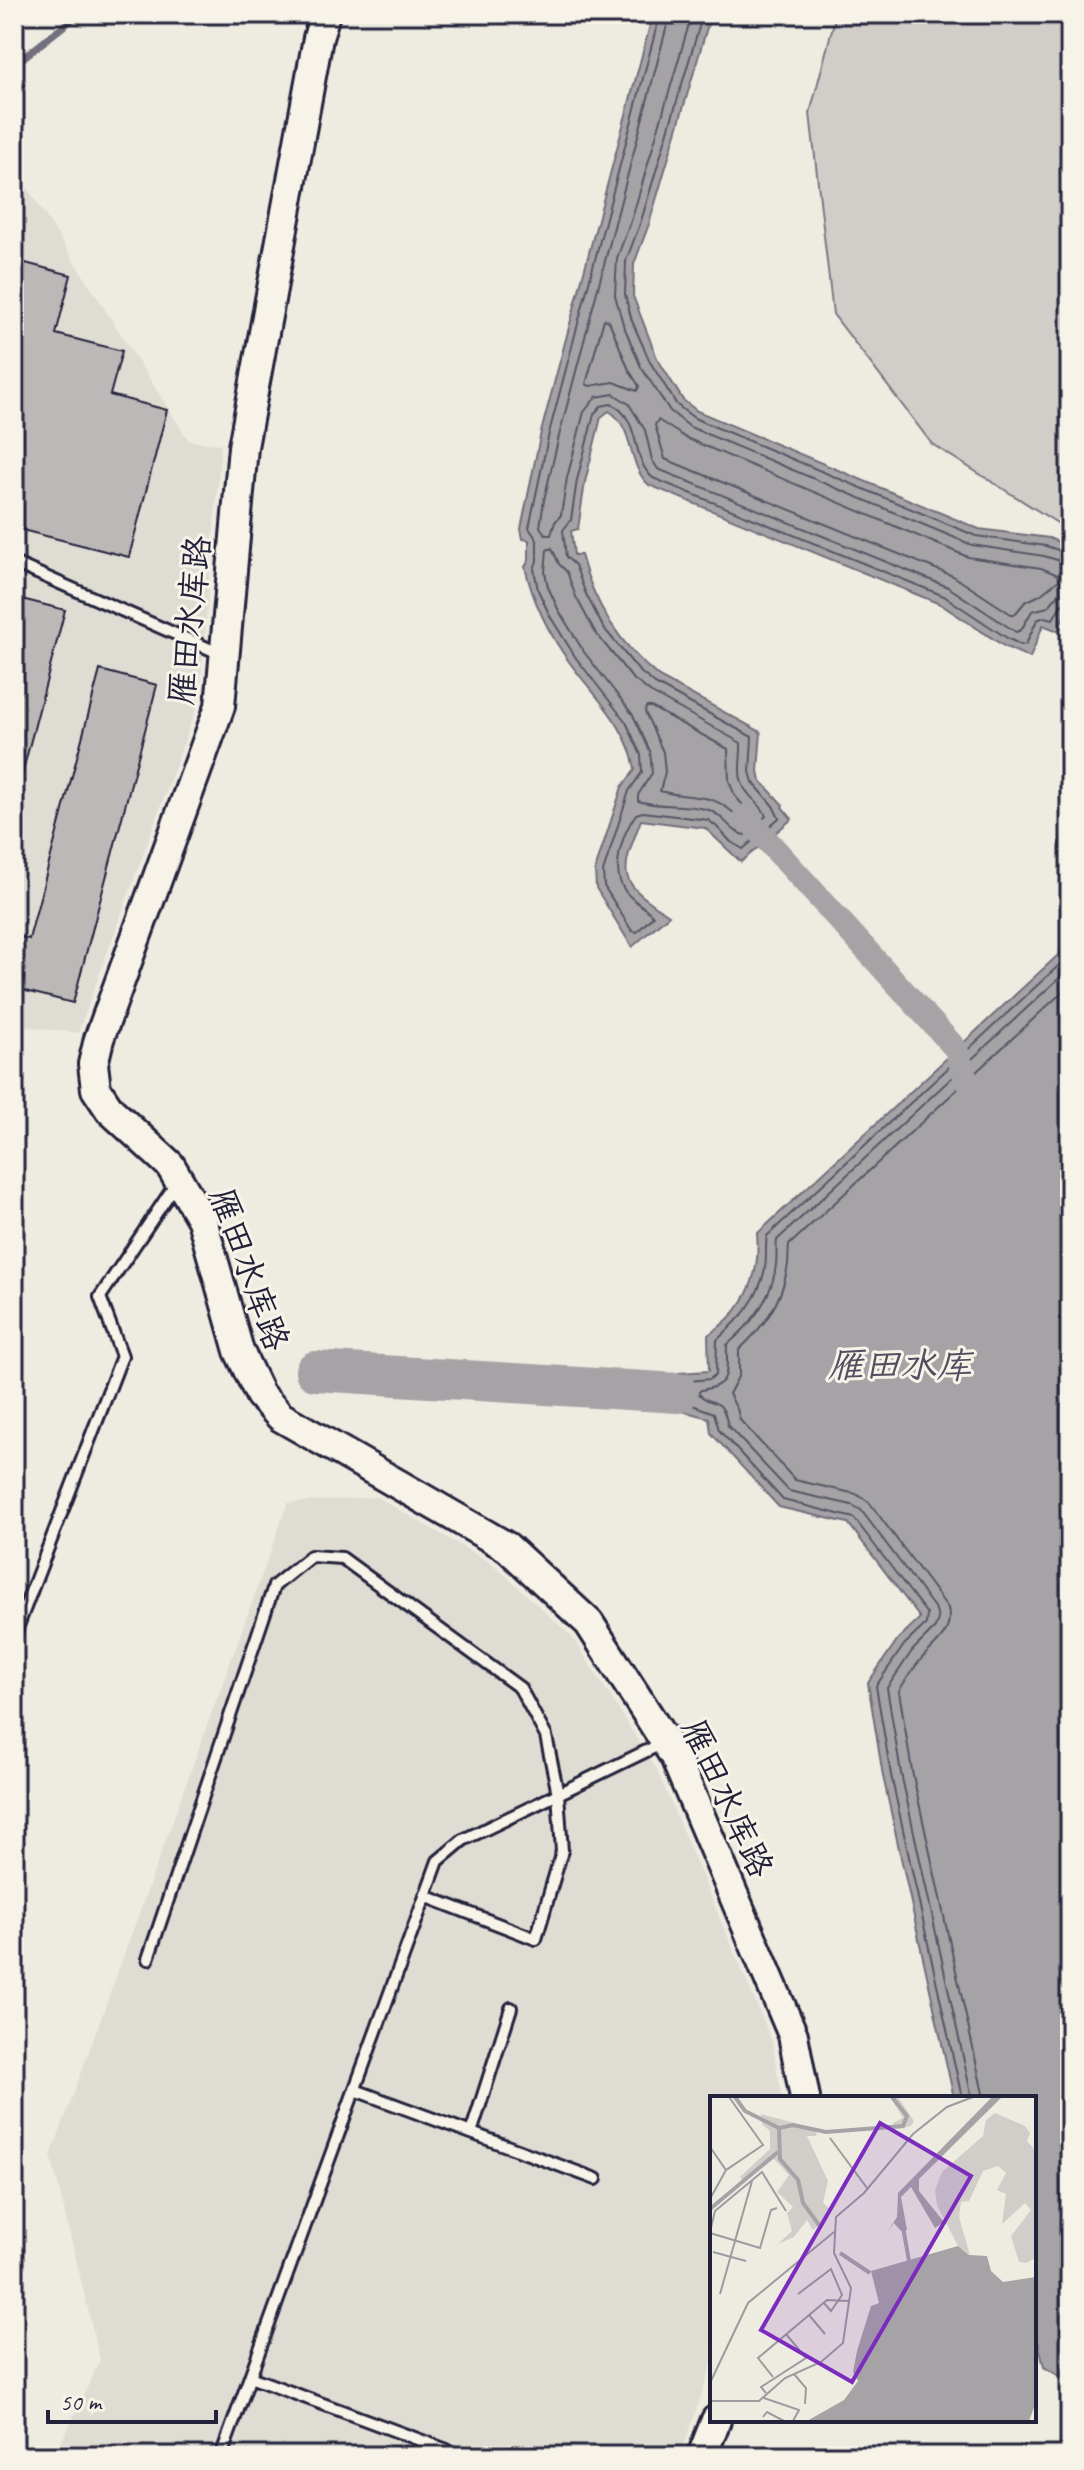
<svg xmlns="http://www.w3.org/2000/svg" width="1084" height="2470" viewBox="0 0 1084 2470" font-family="Caveat,'LXGW WenKai TC',sans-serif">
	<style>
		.built { fill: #dfdcd4 }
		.green { fill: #d1cdc9; stroke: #7a7882; stroke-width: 2 }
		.water { fill: #a6a3a6; stroke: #716f7b; stroke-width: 2 }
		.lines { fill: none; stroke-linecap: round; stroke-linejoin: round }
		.shore { stroke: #575666; stroke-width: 2 }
		.stream { stroke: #716f7b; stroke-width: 7 }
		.canal { stroke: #a6a3a6; stroke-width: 24 }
		.river { stroke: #a6a3a6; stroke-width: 40 }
		.building { fill: #bbb8b7; stroke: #22223b; stroke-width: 2 }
		.lane-casing { stroke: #22223b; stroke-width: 16 }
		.secondary-casing { stroke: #22223b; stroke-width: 34 }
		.lane { stroke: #f7f3e8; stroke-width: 10 }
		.secondary { stroke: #f7f3e8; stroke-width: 28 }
		.labels { text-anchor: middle; stroke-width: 6; stroke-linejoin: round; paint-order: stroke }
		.street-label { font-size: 34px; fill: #22223b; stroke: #f7f3e8 }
		.water-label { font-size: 36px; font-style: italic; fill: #504f60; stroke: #f7f3e8 }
		.inset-river { fill: none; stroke: #a6a3a6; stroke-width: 4 }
		.inset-road { fill: none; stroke: #9c9b9f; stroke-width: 2 }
		.view { fill: #7b2cbf; fill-opacity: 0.15; stroke: #7b2cbf; stroke-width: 4 }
		.inset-edge { fill: none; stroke: #22223b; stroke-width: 4 }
	</style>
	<rect width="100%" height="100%" fill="#eeebe1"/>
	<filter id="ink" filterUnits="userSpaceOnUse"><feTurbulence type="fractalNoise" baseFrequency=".0125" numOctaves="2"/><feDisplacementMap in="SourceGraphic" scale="16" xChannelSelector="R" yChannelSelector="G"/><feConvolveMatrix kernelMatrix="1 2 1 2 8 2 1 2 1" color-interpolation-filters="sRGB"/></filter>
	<g filter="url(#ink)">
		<path class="built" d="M 14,167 L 189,441 L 221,444 L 199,701 L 78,1033 L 14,1025 Z
			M 377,1497 L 494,1565 L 573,1638 L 656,1768 L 772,2041 L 782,2098 L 712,2098 L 712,2363 L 686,2440 L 676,2456 L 55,2456 L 100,2360 L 51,2156 L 288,1503 Z"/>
		<path class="green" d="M 836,14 L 1070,14 L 1070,531 L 932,444 L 833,314 L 810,113 Z"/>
		<path class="water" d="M 653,14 L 711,14 L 649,224 L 634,264 L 633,296 L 657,358 L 683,400 L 697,411 L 979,529 L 1049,538 L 1070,547 L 1070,602 L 1058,631 L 1043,625 L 1030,658 L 1004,646 L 940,604 L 649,485 C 627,466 635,427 609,411 L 601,417 L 585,482 L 578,529 L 571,531 L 574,555 L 581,555 C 594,604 620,645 659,677 L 761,732 L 758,771 L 760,780 L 783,805 L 782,807 L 792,819 L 741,862 L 705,828 L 641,820 C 619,877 617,880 669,915 L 632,947 L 596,888 L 595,870 L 622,787 L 635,770 C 629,727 594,696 570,663 C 549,634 533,602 525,567 L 529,560 L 529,540 L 523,539 L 521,529 L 541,432 Z
			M 1070,944 L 1070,2382 L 1044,2367 L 1034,2324 L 1034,2098 L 954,2098 L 883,1776 L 868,1683 L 898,1639 L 920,1618 L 848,1523 L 779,1507 L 711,1433 L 709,1418 L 678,1410 L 679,1373 L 709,1371 L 708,1335 C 745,1311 761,1277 757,1234 Z"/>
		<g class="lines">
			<path class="shore" d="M 660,14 L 549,433 L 529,528 L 537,540 L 537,561 L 534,569 L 538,590 L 550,616 L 576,658 L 626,722 L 641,755 L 642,772 L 629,791 L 603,872 L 604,886 L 632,931 L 637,932 L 653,916 C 646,907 632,901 625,891 C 610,870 622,834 636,814 L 643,812 L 708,820 L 716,826 L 731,842 L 743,849 L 779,818 L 773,806 L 753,782 L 750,772 L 752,737 L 655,684 L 639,671 L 603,627 L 585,592 L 575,565 L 566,557 L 563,530 L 571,520 L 577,480 L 594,414 L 601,406 L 611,404 C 642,418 630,459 653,478 L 944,596 L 1007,638 L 1021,645 L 1026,644 L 1037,620 L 1044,617 L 1053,619 L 1061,605 L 1070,602
				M 670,14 L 559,436 L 544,500 L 540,527 L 546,535 L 551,535 L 555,522 L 561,515 L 567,478 L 584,412 L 596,397 L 614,394 L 629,404 L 645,430 L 652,460 L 658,469 L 948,587 L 1016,632 L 1021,630 L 1032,611 L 1048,607 L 1059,594 L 1070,592
				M 692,14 L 632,218 L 617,258 L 615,295 L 623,324 L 641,367 L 670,411 L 690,427 L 972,545 L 1044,556 L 1070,564
				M 703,14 L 641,221 L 626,261 L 625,295 L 632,321 L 650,362 L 677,405 L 694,418 L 976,536 L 1046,546 L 1070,554
				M 604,319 L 609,321 L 629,370 L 639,386 L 637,391 L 614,382 L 590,386 L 586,384 Z
				M 658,420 L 686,438 L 968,557 L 1041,568 L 1058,575 L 1059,580 L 1040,595 L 1025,602 L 1015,614 L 1011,614 L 953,576 L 665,459 L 655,425 Z
				M 552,548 L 559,564 L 567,572 L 576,597 L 595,632 L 632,678 L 650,692 L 741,743 C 742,758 736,775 745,789 C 751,799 762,805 766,816 L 745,835 C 731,833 724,815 709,810 C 686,803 660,808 638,801 L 638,795 L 652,773 L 650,751 L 633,715 L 584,652 L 559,611 L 548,587 L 545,572 L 547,550 Z
				M 646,707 L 651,707 L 728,749 L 729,781 L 735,796 L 749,812 L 748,817 L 741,820 C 712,789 695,801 660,791 L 665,772 L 663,752 L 645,712 Z
				M 962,2098 L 891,1775 L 876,1686 L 904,1645 L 926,1624 L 927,1614 L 854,1518 L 783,1500 L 719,1430 L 714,1413 L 687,1403 L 686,1384 L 689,1381 L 710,1379 L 716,1374 L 717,1340 C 740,1319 759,1300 765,1268 C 767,1257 765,1246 767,1236 L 1070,955
				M 972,2098 L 901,1773 L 887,1688 L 912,1651 L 935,1628 L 938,1619 L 936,1610 L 861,1510 L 852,1505 L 789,1491 L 728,1426 C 722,1394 713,1409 698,1393 L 701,1390 C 733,1386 726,1370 727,1345 C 752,1324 772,1299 776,1265 C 777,1257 776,1248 777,1240 L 1070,968
				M 984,2098 L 912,1771 L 899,1691 C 905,1680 914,1668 922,1658 C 937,1642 953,1633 948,1608 L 869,1502 L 856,1494 L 795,1480 L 740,1420 L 737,1409 L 729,1394 L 739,1375 L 739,1350 C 763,1327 781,1304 787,1270 C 789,1262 788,1253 789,1245 L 1070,985"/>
			<path class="stream" d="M 14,65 L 79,14"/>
			<path class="canal" d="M 745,816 L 956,1049 L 966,1080"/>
			<path class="river" d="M 315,1371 L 678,1393"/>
		</g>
		<path class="building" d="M 14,260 L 71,275 L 56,334 L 122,351 L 110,395 L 167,410 L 129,557 L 14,528 Z
			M 14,597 L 65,610 L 20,782 L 14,781 Z
			M 100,670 L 157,685 L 73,1003 L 14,988 L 14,935 L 29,939 Z"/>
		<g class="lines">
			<defs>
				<path id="lane" d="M 14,563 L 221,654
					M 14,1636 L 122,1356 L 100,1297 L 177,1182
					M 148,1959 L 274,1586 L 311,1556 L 342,1558 L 520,1688 L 546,1736 L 558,1794 L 562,1851 L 536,1939 L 425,1896
					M 355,2090 L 596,2179
					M 471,2133 L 511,2008
					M 250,2377 L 463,2456
					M 221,2456 L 438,1861 L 463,1840 L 665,1742"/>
				<path id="secondary" d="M 325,14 L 318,38 L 243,447 L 220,706 L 99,1039 L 93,1064 L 96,1089 L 110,1110 L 170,1165 L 202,1220 L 239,1351 L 260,1395 L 281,1417 L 507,1547 L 589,1623 L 675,1757 L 793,2035 L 805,2098
					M 702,2456 L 716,2420"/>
			</defs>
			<use href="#lane" class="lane-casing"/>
			<use href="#secondary" class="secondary-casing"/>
			<use href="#lane" class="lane"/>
			<use href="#secondary" class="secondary"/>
		</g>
	</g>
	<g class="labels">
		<g class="street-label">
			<text transform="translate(189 620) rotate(-84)" y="12">雁田水库路</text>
			<text transform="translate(250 1269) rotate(70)" y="12">雁田水库路</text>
			<text transform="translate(728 1798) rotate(65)" y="12">雁田水库路</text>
		</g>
		<g class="water-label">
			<text x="900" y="1377">雁田水库</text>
		</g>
	</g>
	<g transform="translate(710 2096)">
		<rect width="326" height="326" fill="#eeebe1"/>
		<path d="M 180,1 L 188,1 L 204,25 L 201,30 L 187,33 L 183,27 L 193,22 ZM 285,17 L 315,30 L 320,37 L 317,45 L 326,55 L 326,162 L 316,167 L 309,166 L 301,140 L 321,114 L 315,107 L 292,128 L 296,98 L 287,94 L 296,77 L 288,70 L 273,75 L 259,105 L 251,106 L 249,121 L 260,159 L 248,150 L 227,109 L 225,94 L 232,76 L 273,40 L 276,24 ZM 51,18 L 107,33 L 106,40 L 97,40 L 118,85 L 113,107 L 120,113 L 114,126 L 103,134 L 97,124 L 84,141 L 68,148 L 82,135 L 77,117 L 83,111 L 67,96 L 79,79 L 64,63 L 34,86 L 30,81 L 60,53 L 60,35 L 52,28 Z" fill="#d1cdc9"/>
		<path d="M 282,1 L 292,1 L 209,83 L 209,95 L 234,126 L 225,132 L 201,91 L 191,101 L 197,134 L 191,135 L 184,127 L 177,137 L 187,121 L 188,97 ZM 248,150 L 259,159 L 277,160 L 281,175 L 293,186 L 326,181 L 326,306 L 319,325 L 97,325 L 134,304 L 148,285 L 143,276 L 147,255 L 161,210 L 169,207 L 161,175 Z" fill="#a6a3a6"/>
		<path class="inset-river" d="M 25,1 L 35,15 L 69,32M 0,113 L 68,56M 109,129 L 93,107 L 88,84 L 70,63 L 69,32 L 83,29 L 116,36 L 193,30 L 197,20 L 182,1M 193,131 L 199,165M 130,157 L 160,177"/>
		<path class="inset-road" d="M 120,42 L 157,92M 0,51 L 16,74 L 53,49 L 19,1M 0,103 L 16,74M 0,136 L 5,115 L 52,76 L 76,115M 0,137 L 50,152 L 61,114 L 67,112M 3,156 L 36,165M 10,198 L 42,85M 88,198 L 121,173 L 132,199 L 121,215 L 114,207M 99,219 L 115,238M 84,278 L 96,292 L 95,308M 63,281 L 48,262 L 117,204 L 140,205M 0,287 L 38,207 L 124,136M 56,297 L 51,291 L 96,262 L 76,238M 54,302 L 89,314 L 83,325M 0,305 L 49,305 L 75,282 L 111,266 L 133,247 L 141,192 L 124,157 L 126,121 L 154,97 L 203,38 L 237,11 L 263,1M 53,321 L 57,316 L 74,325"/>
		<path class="view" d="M 170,27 L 261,80 L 142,286 L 51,234 Z"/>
		<rect width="326" height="326" class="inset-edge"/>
	</g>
	<rect width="1084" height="2470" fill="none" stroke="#f7f3e8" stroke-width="48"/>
	<rect x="24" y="24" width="1036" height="2422" fill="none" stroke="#22223b" stroke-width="3" filter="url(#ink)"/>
	<path d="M48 2410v12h168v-12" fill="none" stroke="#22223b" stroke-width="4"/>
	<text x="60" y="2410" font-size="24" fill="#22223b" stroke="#f7f3e8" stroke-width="6" paint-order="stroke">50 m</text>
</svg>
